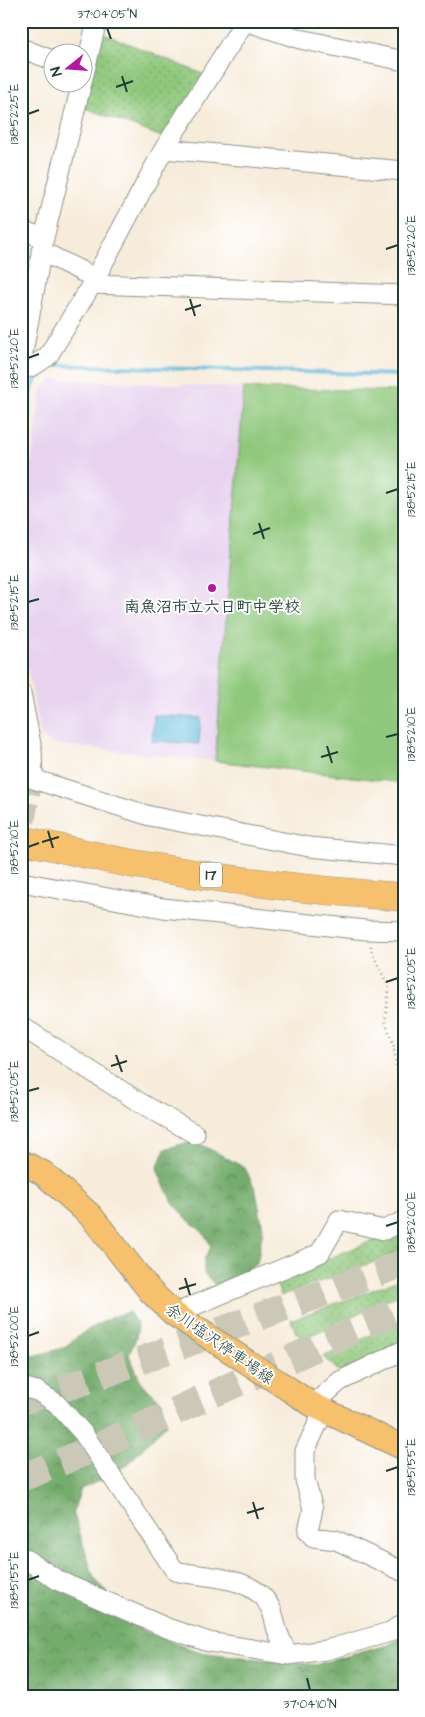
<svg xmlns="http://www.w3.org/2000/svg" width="425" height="1717" viewBox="0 0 425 1717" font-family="'Architects Daughter','Klee One',sans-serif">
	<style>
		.built { fill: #e7d2ef }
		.grass { fill: url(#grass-dots); stroke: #578258 }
		.forest { fill: url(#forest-crowns); stroke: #497450 }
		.garden { fill: #8fc87c; stroke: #578258 }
		.water { fill: #5eb9dc; stroke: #3e7b88 }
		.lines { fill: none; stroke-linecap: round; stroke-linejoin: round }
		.stream { stroke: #5eb9dc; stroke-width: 4 }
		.minor-tunnel { stroke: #ccc8b8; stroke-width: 19; stroke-dasharray: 19 9; stroke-linecap: butt }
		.highway-tunnel { stroke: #ccc8b8; stroke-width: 28; stroke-dasharray: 28 14; stroke-linecap: butt }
		.minor-casing { stroke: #8b9486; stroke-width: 21 }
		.major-casing { stroke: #8b9486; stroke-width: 26 }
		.highway-casing { stroke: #8b9486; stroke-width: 29 }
		.path { stroke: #8b9486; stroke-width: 2.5; stroke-dasharray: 1 4; stroke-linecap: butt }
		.minor { stroke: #fff; stroke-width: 19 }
		.major { stroke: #f7c06c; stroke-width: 24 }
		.highway { stroke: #f7c06c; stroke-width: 28 }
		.ticks { fill: none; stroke: #1f3d34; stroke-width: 2 }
		.poi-dot { fill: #b5179e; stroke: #fff; stroke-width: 2 }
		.labels { text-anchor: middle; stroke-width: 4; stroke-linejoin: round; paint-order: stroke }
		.shield { fill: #fff; stroke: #627771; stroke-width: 1 }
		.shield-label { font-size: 15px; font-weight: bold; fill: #1f3d34 }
		.poi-label { font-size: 16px; font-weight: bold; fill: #1f3d34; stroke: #fff }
		.street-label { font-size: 16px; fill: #1f3d34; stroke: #fff }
		.neatline { fill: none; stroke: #1f3d34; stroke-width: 2 }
		.ticks-label { font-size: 12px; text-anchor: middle; fill: #1f3d34 }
	</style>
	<defs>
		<pattern id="grass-dots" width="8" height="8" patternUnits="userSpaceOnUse" patternTransform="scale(1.25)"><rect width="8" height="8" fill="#8fc87c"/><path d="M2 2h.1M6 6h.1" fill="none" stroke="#74a466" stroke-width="1.8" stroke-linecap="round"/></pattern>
		<pattern id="forest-crowns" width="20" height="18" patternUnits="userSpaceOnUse" patternTransform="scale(1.25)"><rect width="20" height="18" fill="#73ac6c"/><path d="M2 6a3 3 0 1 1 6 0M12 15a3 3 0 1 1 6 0" fill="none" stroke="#5e8d5a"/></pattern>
	</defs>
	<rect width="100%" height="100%" fill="#fff"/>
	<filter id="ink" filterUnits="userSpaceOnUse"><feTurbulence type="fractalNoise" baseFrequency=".02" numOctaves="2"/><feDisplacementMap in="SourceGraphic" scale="10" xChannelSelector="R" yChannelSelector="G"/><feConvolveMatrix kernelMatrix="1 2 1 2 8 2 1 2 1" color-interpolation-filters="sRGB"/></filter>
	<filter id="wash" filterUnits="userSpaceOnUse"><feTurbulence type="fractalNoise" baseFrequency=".0096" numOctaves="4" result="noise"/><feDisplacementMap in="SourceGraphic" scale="20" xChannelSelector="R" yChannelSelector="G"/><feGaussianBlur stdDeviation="1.12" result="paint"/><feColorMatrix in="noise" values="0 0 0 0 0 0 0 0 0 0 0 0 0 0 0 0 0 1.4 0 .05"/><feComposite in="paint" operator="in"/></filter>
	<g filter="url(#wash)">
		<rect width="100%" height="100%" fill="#f7ebd9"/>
		<path class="built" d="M 54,379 L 244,388 L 404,391 L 404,783 L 215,761 L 51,744 L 41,736 L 21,635 L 21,540 L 42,388 Z"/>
		<path class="grass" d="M 95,30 L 210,77 L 170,140 L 77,105 Z
			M 404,1228 L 404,1251 L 281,1296 L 275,1280 Z
			M 404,1278 L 404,1292 L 303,1339 L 296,1333 L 291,1320 Z
			M 404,1320 L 404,1343 L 340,1372 L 323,1357 Z"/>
		<path class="forest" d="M 199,1143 L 245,1168 L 256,1191 L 263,1229 L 257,1264 L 233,1279 L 215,1285 L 204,1273 L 204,1260 L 211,1247 C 204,1230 199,1230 186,1218 C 172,1204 164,1187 157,1168 L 165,1149 L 182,1144 Z
			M 129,1312 L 138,1325 L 136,1338 L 129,1355 L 142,1384 L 162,1402 L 166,1424 L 127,1465 L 101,1480 L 81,1489 L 73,1512 L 94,1578 L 138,1628 L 158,1637 L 198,1652 L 315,1665 L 388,1645 L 404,1636 L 404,1696 L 21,1696 L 21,1349 L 34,1356 L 63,1348 L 84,1332 L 114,1316 Z"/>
		<path class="garden" d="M 244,388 L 404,391 L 404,783 L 215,761 Z"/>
		<path class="water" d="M 154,715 L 201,718 L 199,744 L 152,741 Z"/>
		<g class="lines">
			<path class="stream" d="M 21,507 L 30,396 C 34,382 38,371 53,365 L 404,375"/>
		</g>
	</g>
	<g filter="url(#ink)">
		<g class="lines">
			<path class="minor-tunnel" d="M 21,849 L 33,779"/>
			<path class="highway-tunnel" d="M 21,1401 L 85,1381 L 404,1263
				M 21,1478 L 98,1447 L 206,1397 L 404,1308"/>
			<defs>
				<path id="minor" d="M 21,48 L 52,60
					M 82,82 L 97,21
					M 164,149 L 404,171
					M 21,230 L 44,238
					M 41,251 L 95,278
					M 92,284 L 404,295
					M 21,363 L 44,238 L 82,82
					M 21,370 L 33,366 L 48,356 L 92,284 L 164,149 L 245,21 L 300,39 L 404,61
					M 21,693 L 32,749 L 33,779 L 150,816 L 309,847 L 404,856
					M 21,882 L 163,908 L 366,930 L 404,931
					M 21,1026 L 139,1102 L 195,1134
					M 174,1314 L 320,1253 L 339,1220 L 384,1230 L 404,1221
					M 21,1387 L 37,1391 L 56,1403 L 83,1433 L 175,1571 C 206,1578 254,1575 270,1607 C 274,1614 275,1623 277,1630 C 280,1638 284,1647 288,1655
					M 313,1405 L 340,1381 L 404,1350
					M 324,1410 L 305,1451 L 305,1480 L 313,1509 L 308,1531 L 313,1537 L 336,1540 L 404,1572
					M 21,1556 L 59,1581 L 167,1628 L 209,1642 L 288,1655 L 326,1650 L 390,1632 L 404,1623"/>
				<path id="major" d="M 21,1162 L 43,1173 L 91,1216 L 151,1292 L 174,1314 L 313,1405 L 404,1448"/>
				<path id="highway" d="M 21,840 C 57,847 93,856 129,863 C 219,879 312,891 404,897"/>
			</defs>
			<use href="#minor" class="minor-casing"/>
			<use href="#major" class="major-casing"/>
			<use href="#highway" class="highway-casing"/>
			<path class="path" d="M 371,946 L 371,950 L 389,988 L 385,1021 L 393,1043 L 398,1075 L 403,1130 L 404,1160
				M 396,1061 L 404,1062
				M 301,1669 C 308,1677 308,1686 307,1696"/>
			<use href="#minor" class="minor"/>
			<use href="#major" class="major"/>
			<use href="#highway" class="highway"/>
		</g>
	</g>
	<path class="ticks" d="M 107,28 L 111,39M 122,76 L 127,92M 116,87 L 133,81M 28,114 L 39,110M 386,249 L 398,245M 190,299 L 195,316M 185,310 L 201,305M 28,358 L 39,354M 386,493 L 398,489M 259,523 L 264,539M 253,534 L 270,528M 28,602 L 39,599M 386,737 L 398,734M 327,746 L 332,763M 321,757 L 338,752M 48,831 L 53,848M 42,842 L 59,837M 28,847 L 39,843M 386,982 L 398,978M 116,1055 L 122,1072M 111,1066 L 127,1061M 28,1091 L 39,1088M 386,1226 L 398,1222M 185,1278 L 190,1295M 179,1289 L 196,1284M 28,1336 L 39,1332M 386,1471 L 398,1467M 253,1502 L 258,1519M 247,1513 L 264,1508M 28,1580 L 39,1576M 307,1678 L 310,1690"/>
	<circle class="poi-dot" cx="212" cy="588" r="5"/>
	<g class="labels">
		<rect class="shield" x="200" y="862.5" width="22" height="25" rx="4"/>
		<g class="shield-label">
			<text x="211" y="880">17</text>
		</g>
		<g class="poi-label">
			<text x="212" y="612">南魚沼市立六日町中学校</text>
		</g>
		<g class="street-label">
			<text transform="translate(220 1343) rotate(35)" y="6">余川塩沢停車場線</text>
		</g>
	</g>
	<rect width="425" height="1717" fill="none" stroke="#fff" stroke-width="55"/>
	<g transform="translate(68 68) rotate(253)"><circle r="24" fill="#ffffff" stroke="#a5b1ae"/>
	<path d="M0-4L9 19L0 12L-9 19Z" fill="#b5179e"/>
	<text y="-8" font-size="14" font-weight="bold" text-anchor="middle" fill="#1f3d34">N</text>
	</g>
	<rect x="28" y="28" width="370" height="1662" class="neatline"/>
	<g class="ticks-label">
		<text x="107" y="18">37°04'05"N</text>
		<text transform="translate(14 114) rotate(-90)" y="4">138°52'25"E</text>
		<text transform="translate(411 245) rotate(-90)" y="4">138°52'20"E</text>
		<text transform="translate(14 358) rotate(-90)" y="4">138°52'20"E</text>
		<text transform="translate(411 489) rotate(-90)" y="4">138°52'15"E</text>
		<text transform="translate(14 602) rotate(-90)" y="4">138°52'15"E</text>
		<text transform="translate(411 734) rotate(-90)" y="4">138°52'10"E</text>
		<text transform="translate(14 847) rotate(-90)" y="4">138°52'10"E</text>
		<text transform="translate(411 978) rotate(-90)" y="4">138°52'05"E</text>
		<text transform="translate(14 1091) rotate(-90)" y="4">138°52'05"E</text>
		<text transform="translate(411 1222) rotate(-90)" y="4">138°52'00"E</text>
		<text transform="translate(14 1336) rotate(-90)" y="4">138°52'00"E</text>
		<text transform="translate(411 1467) rotate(-90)" y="4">138°51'55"E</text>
		<text transform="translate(14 1580) rotate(-90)" y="4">138°51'55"E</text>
		<text x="310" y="1708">37°04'10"N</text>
	</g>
</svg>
